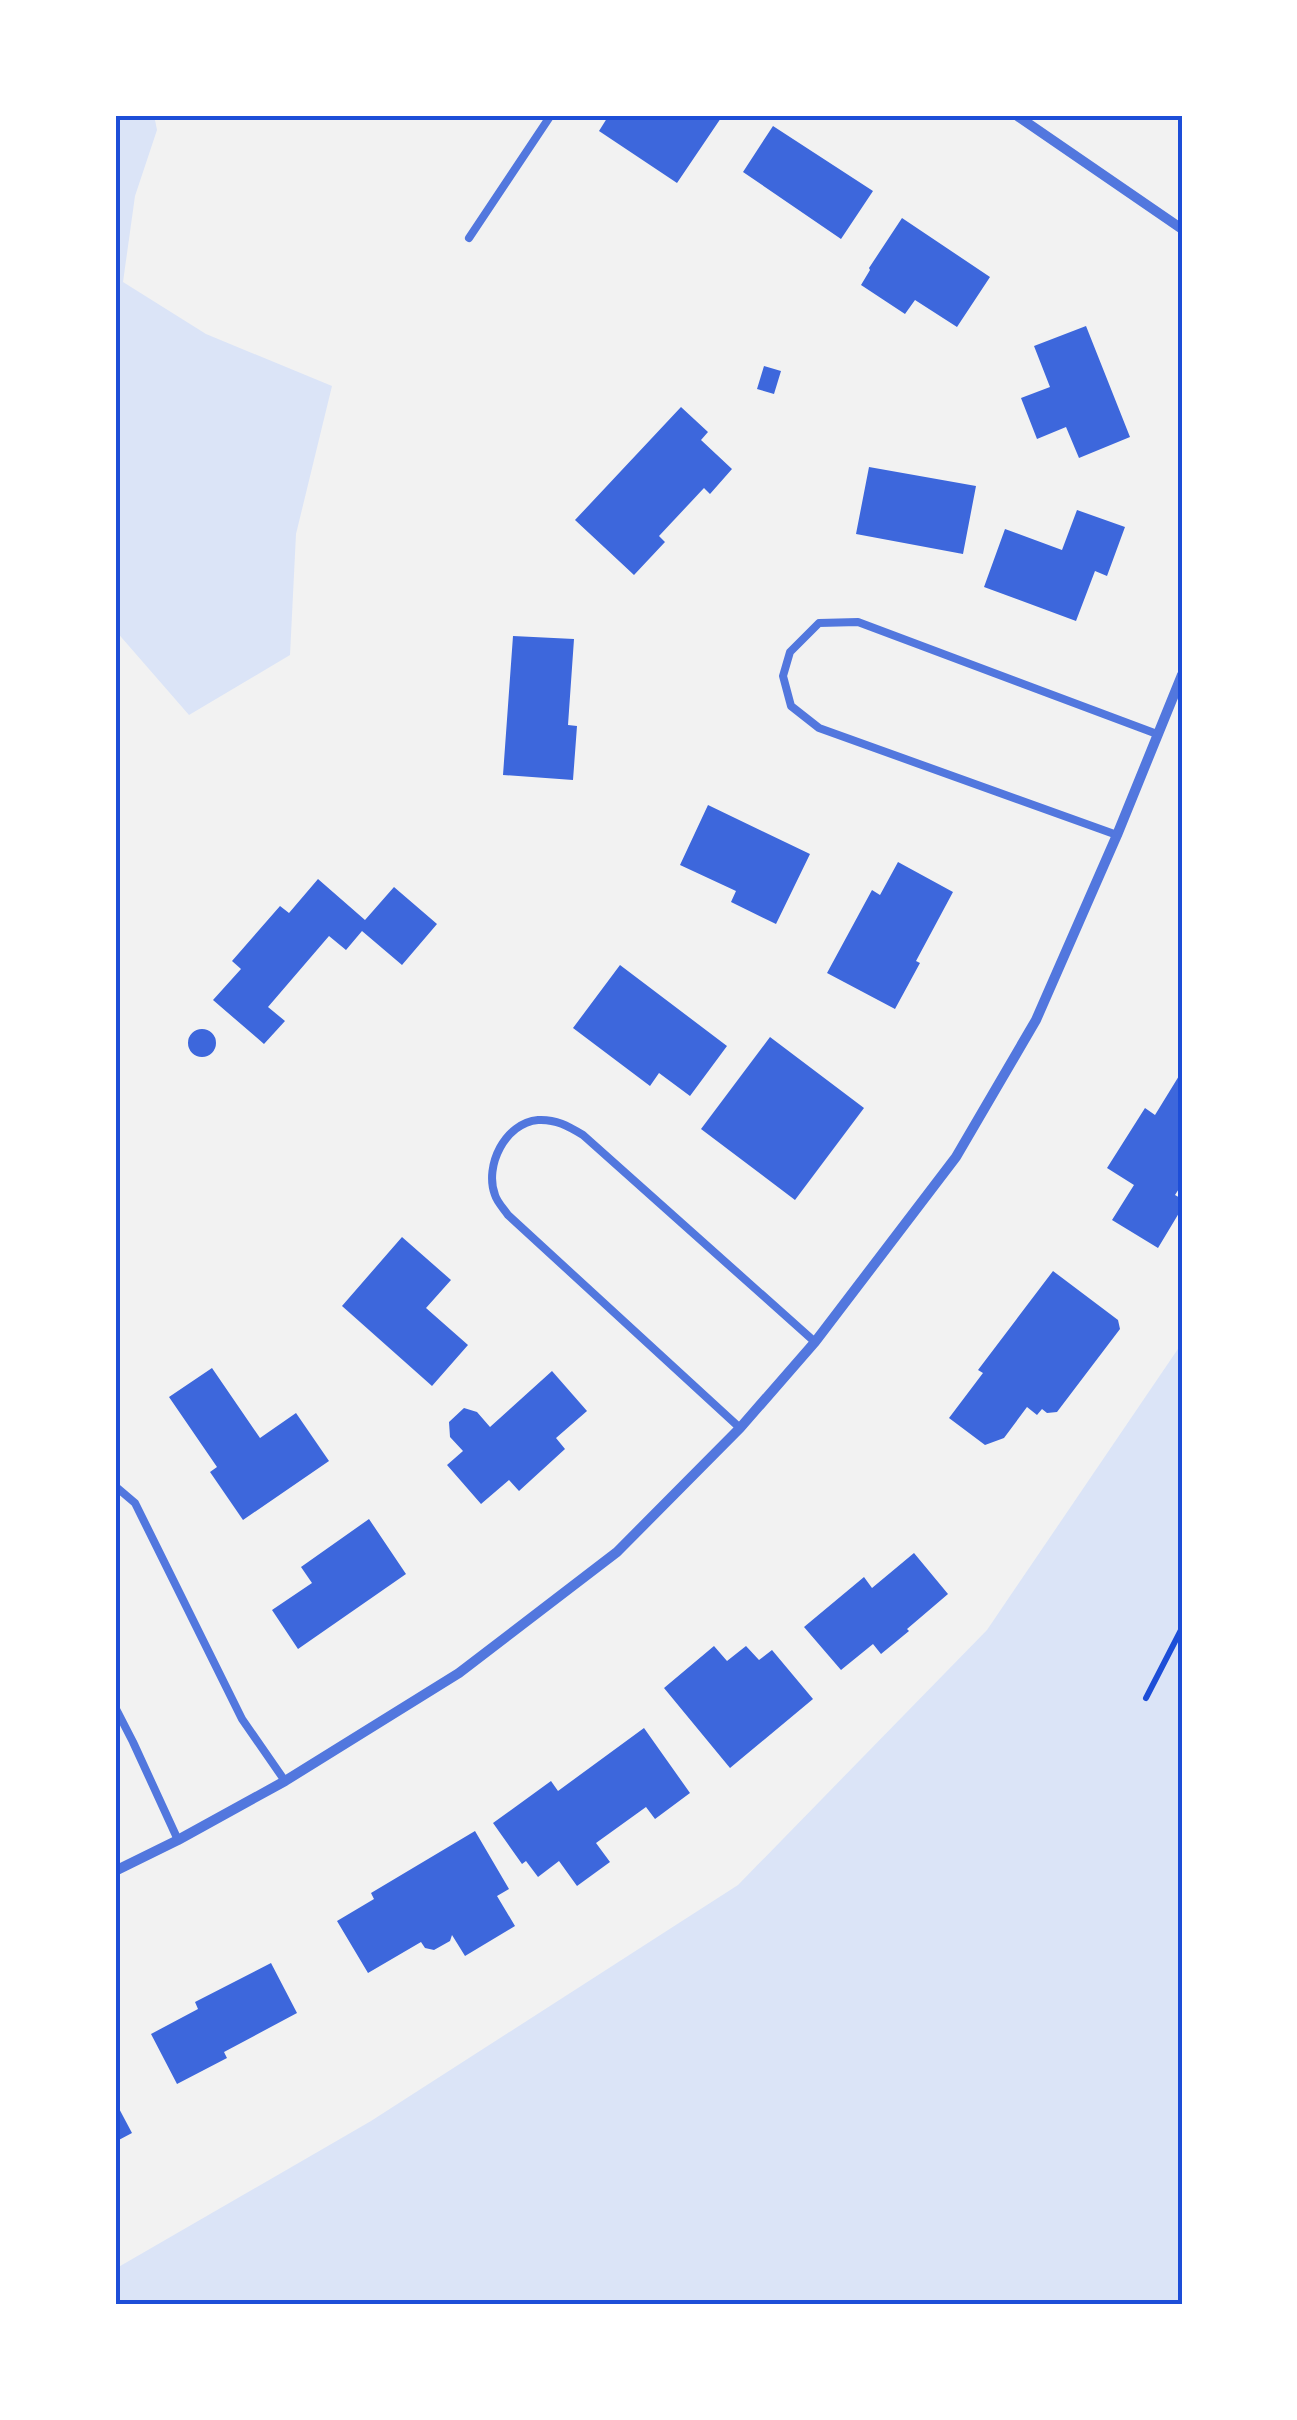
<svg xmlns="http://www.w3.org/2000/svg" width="1297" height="2420" viewBox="0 0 1297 2420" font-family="Jost,sans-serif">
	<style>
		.green { fill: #dbe4f7 }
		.building { fill: #3d67dc }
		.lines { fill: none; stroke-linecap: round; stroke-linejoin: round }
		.path { stroke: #1d4ed8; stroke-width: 6 }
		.service { stroke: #5277de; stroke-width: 8 }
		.minor { stroke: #5277de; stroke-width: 10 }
		.neatline { fill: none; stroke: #1d4ed8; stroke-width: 4 }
	</style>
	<rect width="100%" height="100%" fill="#f2f2f2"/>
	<path class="green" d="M 115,115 L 154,115 L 157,130 L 135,196 L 123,282 L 206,334 L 332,386 L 296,534 L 290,655 L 189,715 L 115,630 Z
		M 1182,1343 L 1182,2305 L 115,2305 L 115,2269 L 371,2121 L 738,1885 L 987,1630 Z"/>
	<path class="building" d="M 609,115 L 723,115 L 677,183 L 599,131 Z
		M 773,126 L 873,191 L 841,239 L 743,172 Z
		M 902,218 L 990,277 L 957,327 L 915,300 L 905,314 L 861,285 L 870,270 L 869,268 Z
		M 1086,326 L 1130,437 L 1079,458 L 1066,427 L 1037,439 L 1021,398 L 1050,387 L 1034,346 Z
		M 764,366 L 781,371 L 774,394 L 757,389 Z
		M 681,407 L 708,432 L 701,440 L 732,469 L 710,494 L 704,488 L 659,536 L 665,542 L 634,575 L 575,520 Z
		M 869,467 L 976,486 L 963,554 L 856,534 Z
		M 1077,510 L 1125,527 L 1107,576 L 1095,571 L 1076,621 L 984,587 L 1005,529 L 1062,550 Z
		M 513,636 L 574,639 L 568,725 L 577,726 L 573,780 L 503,775 Z
		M 708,805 L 810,854 L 776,924 L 731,902 L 736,891 L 680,865 Z
		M 898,862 L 953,892 L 916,961 L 920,963 L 895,1009 L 827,973 L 872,890 L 880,895 Z
		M 318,879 L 365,920 L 394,887 L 437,924 L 402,965 L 362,931 L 346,950 L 329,936 L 268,1007 L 285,1021 L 264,1044 L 213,1000 L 241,969 L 232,961 L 280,906 L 289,913 Z
		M 620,965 L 727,1046 L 690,1096 L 659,1073 L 650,1086 L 573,1028 Z
		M188 1043a14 14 0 1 1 28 0a14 14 0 1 1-28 0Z
		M 770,1037 L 864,1108 L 795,1200 L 701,1129 Z
		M 1182,1071 L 1182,1184 L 1175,1195 L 1182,1199 L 1182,1208 L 1158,1248 L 1112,1220 L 1134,1185 L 1107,1168 L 1145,1108 L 1155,1115 Z
		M 402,1237 L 451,1280 L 426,1308 L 468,1345 L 432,1386 L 342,1306 Z
		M 1053,1271 L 1118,1320 L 1120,1329 L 1057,1412 L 1047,1413 L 1042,1409 L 1037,1415 L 1027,1407 L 1004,1438 L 985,1445 L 949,1418 L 983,1373 L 978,1370 Z
		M 212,1368 L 260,1438 L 296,1413 L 329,1461 L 243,1520 L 210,1472 L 217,1467 L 169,1397 Z
		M 552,1371 L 587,1411 L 556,1438 L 565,1449 L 519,1491 L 509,1480 L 481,1504 L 447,1465 L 463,1451 L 450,1437 L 449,1422 L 464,1408 L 477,1412 L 490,1427 Z
		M 369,1519 L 406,1574 L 298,1649 L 272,1610 L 312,1583 L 301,1567 Z
		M 914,1553 L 948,1594 L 907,1629 L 909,1631 L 881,1654 L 873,1644 L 841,1670 L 804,1627 L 864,1577 L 872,1588 Z
		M 714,1646 L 727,1661 L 746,1646 L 759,1660 L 772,1650 L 813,1699 L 730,1768 L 664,1688 Z
		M 644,1728 L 690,1793 L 655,1819 L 646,1807 L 596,1843 L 610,1862 L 577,1886 L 559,1861 L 538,1877 L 526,1861 L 522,1864 L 493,1823 L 551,1781 L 558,1791 Z
		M 475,1831 L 509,1889 L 497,1896 L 515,1926 L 465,1956 L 452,1935 L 450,1941 L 434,1950 L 425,1948 L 421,1942 L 368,1973 L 337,1921 L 374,1899 L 371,1893 Z
		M 271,1963 L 297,2013 L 224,2052 L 227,2058 L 177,2084 L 151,2034 L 198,2009 L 195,2002 Z
		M 115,2101 L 132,2133 L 115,2142 Z"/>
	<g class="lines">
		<path class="path" d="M 1146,1698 L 1182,1628"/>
		<path class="service" d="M 469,238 L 551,115
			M 1117,835 L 819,728 L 791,706 L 783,676 L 790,652 L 819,623 L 858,622 L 1157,734
			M 740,1428 L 508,1215 C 504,1209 497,1202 495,1195 C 484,1166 505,1123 538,1120 C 556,1119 568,1126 583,1135 L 815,1342
			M 115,1486 L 135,1503 L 242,1719 L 285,1781
			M 115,1707 L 133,1742 L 178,1840"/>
		<path class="minor" d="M 1016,115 L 1182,229
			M 115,1871 L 178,1840 L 285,1781 L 459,1673 L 617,1552 L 740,1428 L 815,1342 L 956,1157 L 1036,1020 L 1117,835 L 1182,675"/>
	</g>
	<rect width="1297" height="2420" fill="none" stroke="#ffffff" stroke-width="235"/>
	<rect x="118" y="118" width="1062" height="2184" class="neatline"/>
</svg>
